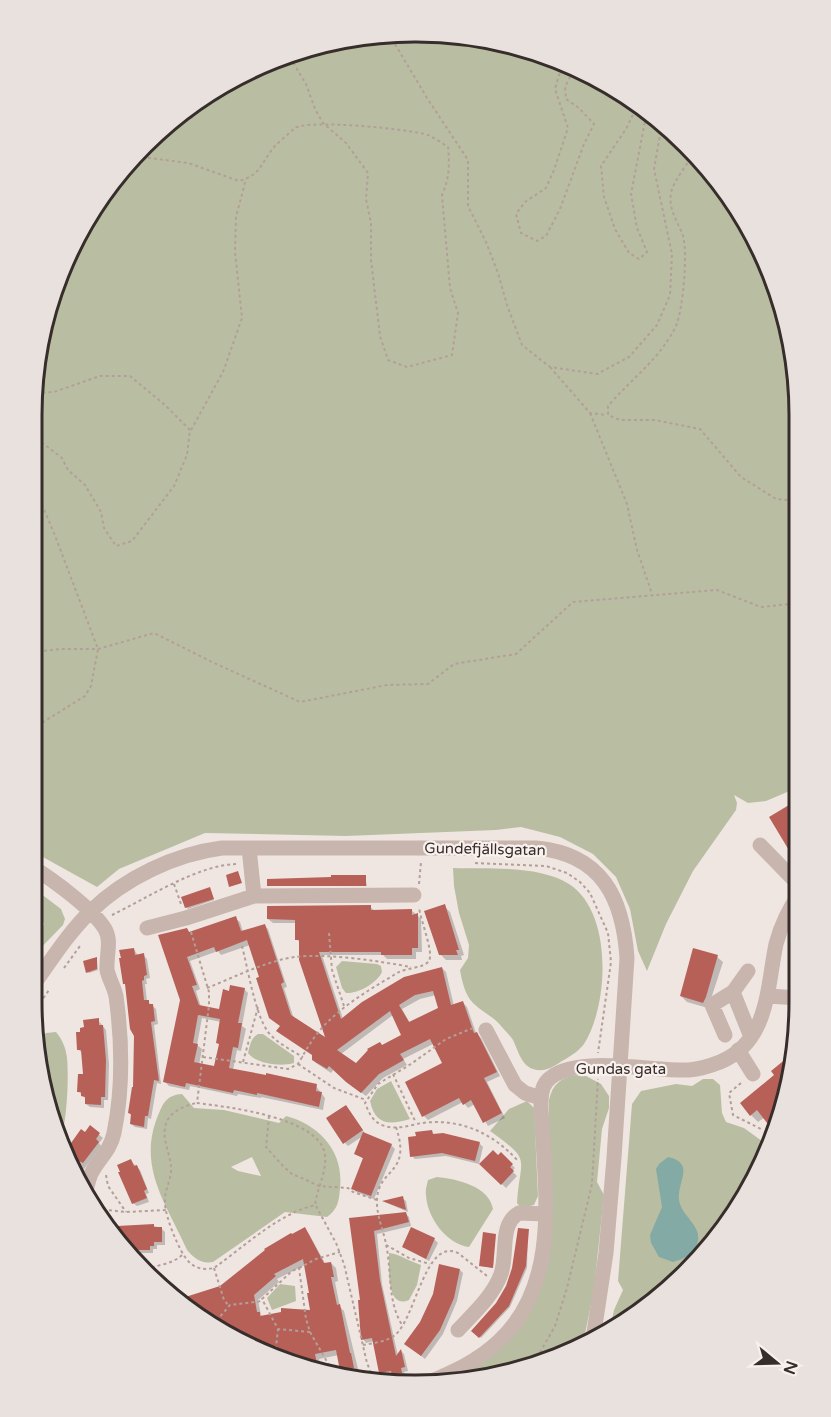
<svg xmlns="http://www.w3.org/2000/svg" width="831" height="1417" viewBox="0 0 831 1417" font-family="'Varela Round',sans-serif">
	<style>
		.green { fill: #b9bea2; fill-rule: evenodd }
		.water { fill: #83aaa5 }
		.shadow { fill: #0003; fill-rule: evenodd }
		.building { fill: #b76058; fill-rule: evenodd }
		.lines { fill: none; stroke-linecap: round; stroke-linejoin: round }
		.path { stroke: #b39f98; stroke-width: 2; stroke-dasharray: 3 3; stroke-linecap: butt }
		.minor { stroke: #c7b5ae; stroke-width: 15 }
		.labels { text-anchor: middle; stroke-width: 4.5; stroke-linejoin: round; paint-order: stroke }
		.street-label { font-size: 15px; fill: #372d2b; stroke: #f8f1ed }
		.rim { fill: none; stroke: #372d2b; stroke-width: 3 }
	</style>
	<rect width="100%" height="100%" fill="#f0e6e1"/>
	<path class="green" d="M 340,39 L 490,39 L 629,96 L 687,144 L 748,223 L 779,292 L 799,390 L 799,787 L 766,801 L 748,803 L 734,795 L 737,803 L 736,810 L 693,871 L 666,924 L 647,971 L 638,951 L 630,909 L 616,877 L 593,854 L 560,837 L 521,827 L 496,830 L 346,836 L 205,833 L 119,869 L 97,887 L 32,851 L 32,390 L 52,292 L 96,202 L 202,96 Z
		M 453,868 C 487,869 540,865 569,884 C 613,912 609,1005 584,1044 C 579,1051 569,1057 562,1061 C 553,1067 544,1073 533,1069 C 521,1065 518,1050 513,1040 C 510,1035 505,1031 501,1026 C 493,1016 482,1012 473,1003 C 465,995 462,981 460,970 L 468,958 L 469,945 L 459,913 L 454,886 Z
		M 32,887 L 61,909 L 65,919 L 63,925 L 32,957 L 32,942 L 44,924 L 32,904 Z
		M 342,961 L 377,964 L 381,966 L 382,972 C 377,983 358,994 346,993 L 342,988 L 336,967 Z
		M 56,1032 C 62,1039 66,1048 67,1058 C 69,1078 67,1123 60,1141 L 52,1125 L 38,1040 L 46,1033 Z
		M 258,1034 L 263,1034 L 294,1056 L 294,1063 C 281,1067 256,1064 248,1053 C 250,1045 251,1038 258,1034 Z
		M 576,1075 L 586,1076 L 601,1084 L 609,1096 L 609,1108 L 602,1129 L 597,1182 L 604,1195 L 594,1289 L 583,1344 L 562,1356 L 444,1384 C 505,1355 532,1325 549,1259 L 549,1100 C 552,1085 561,1077 576,1075 Z
		M 703,1079 L 713,1079 L 720,1085 L 722,1113 L 726,1122 L 744,1128 L 769,1146 L 735,1215 L 650,1306 L 610,1328 L 614,1310 L 623,1290 L 618,1281 L 632,1104 L 641,1091 L 676,1084 L 692,1086 Z
		M 391,1081 L 410,1119 C 388,1126 375,1124 370,1101 L 377,1089 Z
		M 182,1094 L 194,1108 L 224,1110 L 279,1123 L 286,1116 C 320,1125 344,1152 340,1188 C 339,1201 338,1209 327,1217 L 285,1212 L 213,1262 C 201,1264 195,1259 187,1250 C 166,1203 136,1166 159,1113 C 164,1101 168,1095 182,1094 ZM 252,1157 L 261,1176 L 238,1171 L 231,1167 Z
		M 527,1101 L 534,1108 L 538,1196 L 534,1205 L 521,1208 L 517,1203 C 520,1156 533,1162 490,1131 L 509,1109 Z
		M 437,1177 C 457,1179 489,1186 493,1209 L 469,1247 C 446,1244 427,1217 426,1195 C 425,1190 427,1185 428,1180 Z
		M 389,1253 C 397,1253 411,1262 421,1265 L 417,1285 L 409,1300 C 386,1310 389,1267 389,1253 Z
		M 280,1284 L 295,1286 L 296,1301 L 272,1310 L 267,1298 Z"/>
	<path class="water" d="M 668,1157 C 696,1163 677,1182 679,1200 C 681,1217 706,1227 696,1247 C 691,1256 683,1259 673,1262 L 659,1257 L 651,1243 L 650,1235 L 662,1207 L 656,1169 L 659,1164 Z"/>
	<path class="shadow" d="M 365,876 L 367,886 L 268,886 Z
		M 210,889 L 214,900 L 188,909 L 186,907 Z
		M 444,906 L 450,912 L 464,955 L 461,956 L 462,960 L 446,960 L 440,954 Z
		M 370,907 L 375,911 L 411,910 L 417,915 L 421,919 L 422,952 L 416,952 L 416,959 L 387,959 L 383,955 L 322,955 L 343,1019 L 442,968 L 446,972 L 454,1006 L 463,1003 L 467,1007 L 476,1033 L 481,1038 L 500,1076 L 487,1082 L 505,1118 L 488,1126 L 475,1104 L 468,1108 L 463,1102 L 428,1120 L 424,1116 L 444,1064 L 433,1044 L 403,1059 L 407,1065 L 383,1078 L 366,1096 L 352,1086 L 334,1069 L 331,1073 L 316,1063 L 312,1059 L 314,1056 L 281,1026 L 261,978 L 250,945 L 221,955 L 218,951 L 190,961 L 200,989 L 196,991 L 201,1007 L 220,1011 L 230,992 L 244,989 L 248,993 L 242,1026 L 246,1029 L 241,1051 L 237,1050 L 233,1070 L 316,1086 L 325,1098 L 323,1110 L 261,1097 L 261,1098 L 238,1094 L 237,1096 L 190,1086 L 189,1090 L 169,1086 L 165,1082 L 181,1000 L 187,929 L 190,933 L 235,918 L 240,922 L 243,932 L 264,925 L 268,929 L 287,987 L 284,988 L 294,1019 L 327,1041 L 300,943 L 297,939 L 297,923 L 273,923 L 268,919 ZM 436,995 L 439,1009 L 410,1023 L 402,1009 L 420,999 ZM 393,1015 L 403,1036 L 357,1065 L 341,1054 ZM 202,1018 L 221,1022 L 218,1043 L 220,1045 L 215,1068 L 199,1065 L 202,1049 L 197,1045 Z
		M 134,949 L 138,956 L 143,955 L 147,959 L 150,978 L 146,979 L 147,984 L 145,984 L 147,1001 L 156,1009 L 158,1024 L 154,1025 L 161,1084 L 157,1083 L 151,1119 L 148,1118 L 147,1129 L 135,1127 L 131,1124 L 132,1116 L 129,1113 L 135,1089 Z
		M 717,957 L 723,962 L 708,1008 L 687,1002 L 681,996 Z
		M 97,959 L 98,970 L 89,973 L 88,972 Z
		M 98,1020 L 106,1030 L 109,1064 L 108,1100 L 104,1100 L 104,1108 L 90,1107 L 86,1104 L 87,1100 L 79,1092 L 84,1076 L 83,1054 L 79,1050 Z
		M 793,1056 L 779,1125 L 773,1137 L 770,1133 L 775,1130 L 765,1117 L 758,1122 L 751,1115 L 776,1076 L 773,1071 Z
		M 349,1110 L 366,1135 L 391,1145 L 395,1149 L 374,1199 L 356,1192 L 353,1188 L 364,1159 L 356,1154 L 363,1136 L 348,1146 L 345,1143 Z
		M 90,1127 L 103,1138 L 99,1143 L 101,1146 L 79,1176 L 68,1156 Z
		M 432,1132 L 435,1136 L 479,1143 L 483,1147 L 479,1164 L 446,1156 L 415,1159 L 412,1156 Z
		M 501,1154 L 515,1168 L 512,1171 L 517,1176 L 506,1188 L 481,1164 Z
		M 131,1161 L 140,1170 L 149,1193 L 146,1194 L 149,1202 L 137,1206 L 133,1203 Z
		M 402,1198 L 406,1201 L 408,1212 L 385,1202 Z
		M 406,1214 L 409,1217 L 411,1226 L 377,1234 L 382,1284 L 398,1356 L 401,1351 L 404,1354 L 408,1371 L 404,1372 L 405,1376 L 397,1378 L 394,1374 L 384,1376 L 381,1372 L 374,1341 L 366,1343 L 363,1339 L 362,1301 L 350,1219 Z
		M 154,1226 L 161,1228 L 165,1232 L 165,1245 L 157,1245 L 157,1249 L 153,1249 L 153,1253 L 137,1253 L 134,1249 L 123,1247 L 111,1235 L 106,1227 Z
		M 304,1229 L 309,1234 L 326,1265 L 331,1263 L 336,1268 L 338,1281 L 335,1282 L 340,1307 L 344,1311 L 359,1373 L 347,1375 L 342,1370 L 339,1355 L 319,1359 L 322,1373 L 316,1372 L 202,1321 L 178,1298 L 184,1299 L 220,1287 ZM 305,1265 L 312,1312 L 263,1317 L 261,1315 L 258,1300 L 279,1282 L 277,1279 Z
		M 528,1230 L 527,1268 L 510,1307 L 481,1338 L 473,1330 L 497,1304 L 508,1287 Z
		M 495,1235 L 493,1268 L 482,1266 L 481,1265 Z
		M 434,1239 L 438,1243 L 429,1261 L 404,1247 Z
		M 460,1270 L 463,1273 L 457,1301 L 443,1334 L 425,1359 L 410,1347 Z"/>
	<path class="building" d="M 799,799 L 799,867 L 769,817 Z
		M 238,871 L 242,883 L 229,887 L 226,875 Z
		M 331,875 L 366,875 L 366,886 L 267,886 L 267,879 L 331,877 Z
		M 210,887 L 214,899 L 185,908 L 181,897 Z
		M 445,904 L 459,950 L 456,950 L 458,955 L 439,955 L 424,911 Z
		M 371,905 L 371,910 L 412,909 L 412,915 L 418,913 L 418,948 L 412,948 L 412,955 L 381,955 L 381,952 L 319,952 L 341,1019 L 362,1002 L 404,977 L 442,967 L 451,1005 L 463,1001 L 474,1033 L 477,1032 L 497,1072 L 484,1078 L 502,1113 L 483,1123 L 471,1100 L 463,1105 L 459,1098 L 422,1117 L 405,1082 L 442,1063 L 430,1039 L 400,1054 L 404,1060 L 379,1074 L 361,1093 L 346,1082 L 329,1066 L 327,1069 L 312,1060 L 312,1055 L 276,1031 L 280,1026 L 269,1018 L 256,978 L 259,977 L 247,940 L 216,952 L 214,947 L 187,957 L 197,985 L 192,986 L 199,1005 L 219,1009 L 223,989 L 229,991 L 230,985 L 245,988 L 238,1023 L 242,1023 L 238,1048 L 233,1047 L 229,1068 L 266,1075 L 266,1073 L 317,1084 L 316,1091 L 322,1092 L 319,1107 L 257,1093 L 257,1095 L 234,1090 L 233,1093 L 186,1083 L 185,1087 L 163,1082 L 180,1000 L 158,935 L 187,928 L 189,932 L 236,916 L 241,931 L 265,924 L 284,982 L 281,984 L 291,1015 L 325,1037 L 299,960 L 299,940 L 295,940 L 295,920 L 267,919 L 267,906 ZM 433,991 L 438,1008 L 409,1022 L 399,1005 L 415,995 ZM 390,1011 L 401,1035 L 382,1045 L 380,1042 L 367,1049 L 368,1050 L 356,1063 L 337,1050 ZM 198,1015 L 220,1019 L 216,1043 L 219,1044 L 214,1066 L 194,1062 L 198,1044 L 193,1043 Z
		M 134,948 L 135,955 L 144,953 L 147,975 L 144,976 L 144,980 L 142,981 L 144,1000 L 149,1000 L 149,1004 L 153,1004 L 155,1021 L 151,1022 L 159,1081 L 154,1080 L 148,1116 L 145,1116 L 144,1127 L 130,1124 L 131,1114 L 128,1113 L 132,1087 L 133,1087 L 134,1036 L 130,1029 L 125,984 L 123,984 L 119,958 L 121,958 L 119,950 Z
		M 693,948 L 718,955 L 706,997 L 703,1003 L 680,996 Z
		M 97,957 L 97,969 L 86,973 L 83,961 Z
		M 99,1018 L 99,1025 L 103,1025 L 106,1060 L 105,1097 L 101,1097 L 101,1105 L 85,1104 L 85,1097 L 81,1096 L 81,1092 L 77,1092 L 78,1074 L 83,1074 L 81,1050 L 77,1050 L 76,1032 L 80,1032 L 80,1028 L 84,1027 L 83,1020 Z
		M 793,1053 L 779,1125 L 775,1133 L 757,1110 L 750,1116 L 740,1103 L 774,1075 L 771,1071 Z
		M 346,1105 L 363,1130 L 343,1144 L 326,1118 Z
		M 90,1125 L 100,1133 L 96,1139 L 99,1142 L 83,1163 L 79,1161 L 76,1169 L 66,1150 L 81,1129 L 85,1132 Z
		M 432,1130 L 433,1134 L 443,1133 L 480,1142 L 475,1161 L 442,1153 L 410,1157 L 408,1137 L 416,1136 L 415,1132 Z
		M 363,1132 L 392,1144 L 371,1196 L 351,1189 L 363,1158 L 354,1154 Z
		M 493,1150 L 498,1155 L 501,1152 L 513,1164 L 510,1167 L 514,1171 L 501,1185 L 479,1164 Z
		M 131,1159 L 134,1166 L 137,1165 L 147,1189 L 144,1191 L 147,1198 L 132,1204 L 118,1172 L 120,1172 L 117,1165 Z
		M 403,1196 L 406,1210 L 382,1201 Z
		M 406,1212 L 409,1222 L 374,1231 L 380,1280 L 396,1356 L 401,1349 L 405,1367 L 401,1368 L 402,1373 L 392,1375 L 391,1371 L 379,1373 L 372,1338 L 361,1340 L 358,1300 L 360,1300 L 349,1218 Z
		M 104,1223 L 117,1226 L 154,1224 L 154,1227 L 162,1227 L 162,1242 L 154,1242 L 154,1246 L 150,1246 L 150,1250 L 132,1250 L 132,1246 L 123,1246 L 111,1235 Z
		M 305,1227 L 324,1263 L 331,1262 L 334,1277 L 331,1277 L 337,1305 L 340,1304 L 350,1353 L 351,1353 L 354,1368 L 340,1371 L 336,1350 L 315,1354 L 319,1373 L 316,1372 L 202,1321 L 179,1299 L 220,1286 L 265,1250 L 264,1249 L 291,1233 L 292,1234 ZM 303,1259 L 309,1293 L 307,1293 L 310,1310 L 281,1308 L 281,1312 L 260,1316 L 260,1312 L 257,1312 L 254,1295 L 276,1276 L 274,1274 Z
		M 411,1227 L 435,1238 L 426,1259 L 402,1247 Z
		M 518,1228 L 529,1229 L 526,1266 L 509,1306 L 479,1338 L 471,1331 L 496,1303 L 506,1286 L 512,1268 Z
		M 483,1232 L 496,1234 L 493,1268 L 479,1266 Z
		M 439,1264 L 460,1269 L 454,1298 L 440,1330 L 421,1356 L 404,1344 L 420,1322 L 433,1294 Z"/>
	<g class="lines">
		<path class="path" d="M 392,39 L 427,98 L 468,160 L 468,206 L 486,242 L 498,273 L 507,305 L 522,345 L 550,367 L 597,374 L 629,357 L 657,325 L 670,295 L 672,254 L 654,169 L 662,124
			M 564,69 L 559,75 L 555,89 L 568,128 L 554,170 L 546,188 L 525,202 L 516,214 L 521,233 L 537,241 L 546,236 L 560,209 L 584,144 L 594,124 L 579,108 L 566,99 L 565,87 L 572,73
			M 638,104 L 626,129 L 601,166 L 604,197 L 615,229 L 629,253 L 639,259 L 647,252 L 637,228 L 631,194 L 647,111
			M 160,138 L 194,116 L 202,96
			M 694,153 C 688,163 673,182 671,193 C 668,210 678,221 683,236 C 688,254 683,309 676,326 C 660,359 631,379 608,406 L 608,415 L 620,420 L 655,420 L 700,429 L 741,477 L 776,499 L 799,501
			M 142,157 L 188,163 L 239,181 C 261,175 261,163 274,147 C 280,141 288,134 295,128 C 308,119 410,129 428,135 C 435,138 442,143 448,147 C 450,165 449,179 442,195 L 450,288 L 458,313 L 452,355 L 407,367 L 388,360 L 380,336 L 371,260 L 371,223 L 366,199 L 368,173 L 346,143 L 323,123 L 315,109 L 306,84 L 291,59
			M 90,214 L 93,213 L 102,196
			M 550,367 L 590,413 L 607,415
			M 590,413 L 627,504 L 637,550 L 652,594
			M 191,430 L 223,372 L 242,318 L 235,252 L 236,217 L 246,179
			M 32,435 L 62,458 L 68,470 L 85,485 L 101,512 L 104,528 L 116,546 L 132,541 L 174,486 L 187,455 L 190,430 L 165,405 L 130,376 L 100,376 L 54,392 L 32,393
			M 32,639 L 41,651
			M 32,652 L 61,649 L 98,649 L 154,633 L 212,662 L 300,702 L 387,685 L 428,684 L 454,664 L 516,654 L 573,602 L 717,590 L 761,607 L 799,603
			M 32,729 L 85,696 L 91,686 L 98,649 L 54,533 L 32,481
			M 32,811 L 43,808 L 32,780
			M 475,863 L 546,866 L 567,873 L 580,882 L 590,893 L 608,933 L 611,962 L 598,1053
			M 174,884 L 181,904
			M 419,884 L 421,862
			M 112,915 C 147,898 198,865 236,864
			M 191,932 L 209,992 L 209,1005 L 197,1103
			M 329,933 L 332,970 L 344,1006
			M 242,946 C 248,969 255,1014 268,1032 C 277,1043 291,1050 303,1057
			M 64,968 L 80,946
			M 207,988 C 235,977 266,961 295,957 C 328,953 378,961 411,967
			M 33,1013 L 49,990
			M 473,1028 L 446,1039 L 411,1064 L 378,1084 L 365,1103 C 369,1113 373,1123 385,1126 C 397,1130 411,1125 422,1123 C 460,1118 493,1133 518,1161
			M 203,1057 L 288,1069 L 298,1064 C 305,1052 312,1039 321,1029 C 341,1006 372,988 399,972 C 407,968 424,968 429,961 C 434,952 420,919 419,907
			M 243,1062 L 258,1007
			M 298,1064 L 334,1088 L 366,1100
			M 393,1074 L 416,1123
			M 741,1083 L 729,1093 L 733,1115 L 761,1129
			M 197,1103 C 227,1107 320,1117 325,1155 C 327,1172 317,1188 315,1205 C 278,1214 245,1246 214,1268 C 205,1270 196,1269 189,1262 C 179,1252 165,1216 165,1203 C 164,1190 172,1179 171,1167 C 170,1152 160,1136 167,1121 C 172,1111 186,1105 197,1103 Z
			M 269,1116 L 266,1147 L 283,1166 L 292,1174 L 304,1179 L 319,1186 L 348,1188 L 353,1192 L 377,1200
			M 396,1127 C 412,1175 379,1167 377,1199 C 376,1214 383,1229 386,1244 C 392,1272 387,1300 402,1325
			M 106,1175 L 108,1186 L 126,1212
			M 316,1206 L 336,1243 L 344,1264 L 367,1363 L 373,1378
			M 97,1209 L 126,1212 L 166,1210
			M 386,1245 L 409,1258 L 430,1264
			M 214,1268 L 224,1300 L 229,1306
			M 299,1268 L 316,1259 L 340,1252
			M 146,1269 C 158,1265 173,1264 182,1255
			M 204,1321 L 218,1319 L 230,1305 L 263,1301
			M 310,1332 L 278,1329 L 262,1299 L 292,1271 L 299,1268 L 306,1319 L 310,1332 L 334,1374
			M 363,1345 C 373,1343 387,1342 395,1335 C 416,1318 425,1237 458,1253 L 487,1276
			M 278,1355 L 276,1347 L 278,1329
			M 534,1363 L 555,1326 L 567,1288 L 592,1184 L 598,1079
			M 310,1370 L 329,1366
			M 499,1371 C 510,1363 517,1359 530,1364"/>
		<path class="minor" d="M 760,845 L 799,885
			M 249,848 L 254,896
			M 32,867 C 52,879 93,909 105,929 C 112,941 106,956 107,970 C 109,979 114,987 116,996 C 122,1040 123,1089 114,1133 C 110,1151 100,1157 92,1172 C 89,1177 88,1184 86,1190
			M 147,928 L 186,918 L 254,896 L 414,895
			M 32,987 C 50,962 68,933 91,911 C 125,878 175,854 222,848 L 536,848 C 602,854 623,898 627,958 L 614,1158 L 606,1253 L 593,1339
			M 733,992 L 751,1037
			M 768,996 L 799,998
			M 486,1030 L 515,1085 L 525,1093 L 541,1098
			M 725,1035 L 712,1005 L 733,992 L 748,971
			M 738,1050 L 753,1074
			M 458,1330 C 474,1313 493,1296 501,1274 C 508,1254 499,1224 519,1213 L 545,1214
			M 427,1383 C 453,1372 478,1361 498,1342 C 563,1283 544,1184 541,1107 C 541,1098 541,1088 547,1081 C 571,1053 655,1072 689,1070 C 700,1069 710,1066 720,1062 C 769,1042 767,987 776,944 C 781,926 788,910 799,895"/>
	</g>
	<g class="labels">
		<g class="street-label">
			<text transform="translate(485 849) rotate(1)" y="5">Gundefjällsgatan</text>
			<text x="621" y="1074">Gundas gata</text>
		</g>
	</g>
	<path d="M0 0H831V1417H0ZM415 42H416A373 373 0 0 1 789 415V1002A373 373 0 0 1 416 1375H415A373 373 0 0 1 42 1002V415A373 373 0 0 1 415 42Z" fill="#e9e1dd" fill-rule="evenodd"/>
	<path class="rim" d="M415 42H416A373 373 0 0 1 789 415V1002A373 373 0 0 1 416 1375H415A373 373 0 0 1 42 1002V415A373 373 0 0 1 415 42Z"/>
	<g transform="translate(777 1363) rotate(109)" stroke="#f8f1ed" stroke-width="4.5" paint-order="stroke">
	<path d="M0-4.5L10 22L0 15L-10 22Z" fill="#372d2b"/>
	<text y="-9" font-size="16" font-weight="bold" text-anchor="middle" fill="#372d2b">N</text>
	</g>
</svg>
